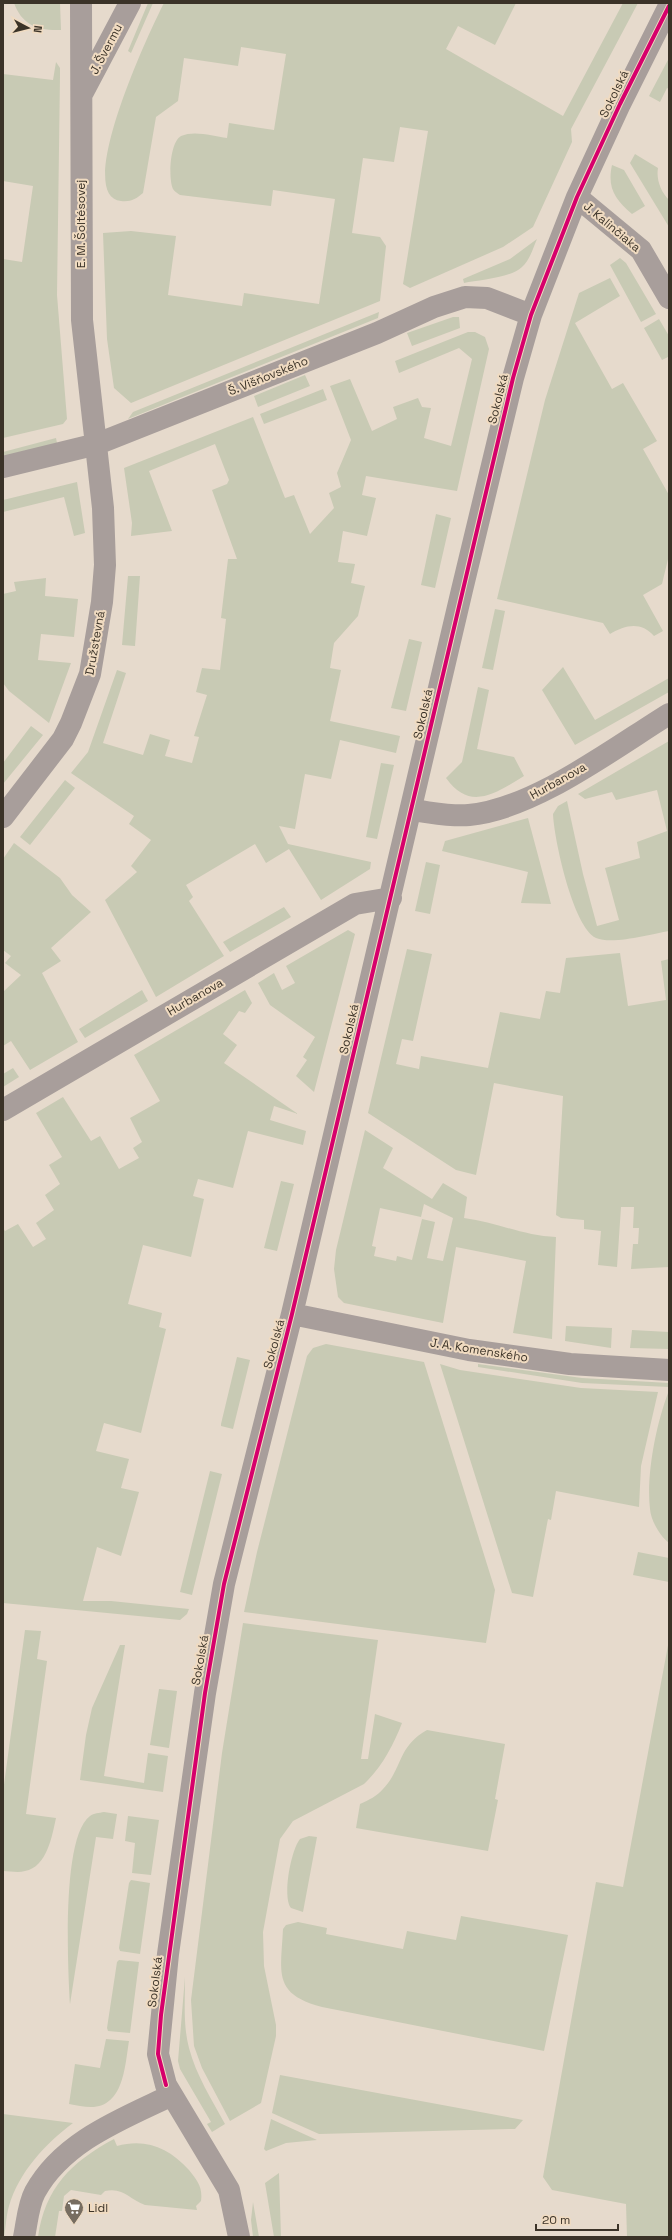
<svg xmlns="http://www.w3.org/2000/svg" width="672" height="2240" viewBox="0 0 672 2240" font-family="'Space Grotesk',sans-serif">
	<style>
		.green { fill: #c8cab4; fill-rule: evenodd }
		.lines { fill: none; stroke-linecap: round; stroke-linejoin: round }
		.minor { stroke: #a89e9b; stroke-width: 22 }
		.cycleway-casing { stroke: #f0dbc1; stroke-width: 6 }
		.cycleway { stroke: #d6006c; stroke-width: 4 }
		.labels { text-anchor: middle; stroke-width: 4; stroke-linejoin: round; paint-order: stroke }
		.street-label { font-size: 12px; fill: #3b3328; stroke: #f0dbc1 }
		.poi-label { font-size: 12px; fill: #3b3328; stroke: #f0dbc1; text-anchor: start }
	</style>
	<rect width="100%" height="100%" fill="#e6dacc"/>
	<path class="green" d="M 14,3 L 60,3 L 61,30 C 38,31 22,25 14,3 Z
		M 148,3 L 153,3 L 131,53 L 128,51 Z
		M 164,3 L 516,3 L 495,45 L 458,26 L 446,49 L 563,116 L 623,3 L 638,3 L 571,129 L 572,142 L 533,227 L 503,247 L 410,288 L 403,284 L 428,131 L 400,127 L 394,162 L 363,158 L 352,233 L 380,237 L 386,246 L 380,301 L 131,403 L 114,388 L 107,339 L 103,233 L 131,231 L 176,236 L 168,295 L 242,306 L 244,293 L 319,304 L 335,199 L 273,190 L 271,206 L 180,195 C 177,193 174,191 173,189 C 168,178 170,142 181,136 C 194,130 213,136 227,138 L 229,123 L 274,130 L 286,54 L 241,47 L 238,66 L 184,58 L 178,101 L 156,117 L 143,193 C 136,199 131,202 121,201 C 72,196 151,28 164,3 Z
		M 669,58 L 669,89 L 667,88 L 660,102 L 649,96 Z
		M 56,62 L 60,68 L 60,75 L 57,295 L 67,419 L 63,424 L 3,438 L 3,259 L 22,262 L 33,186 L 3,181 L 3,74 L 53,80 Z
		M 635,154 L 658,168 C 656,180 661,192 669,200 L 669,227 L 630,163 Z
		M 612,165 L 624,170 L 645,206 L 632,214 C 615,199 607,188 612,165 Z
		M 537,239 C 533,248 530,260 522,267 C 511,278 479,280 464,283 L 463,279 L 510,259 Z
		M 620,258 L 626,263 L 656,314 L 641,322 L 610,265 Z
		M 610,278 L 620,296 L 575,323 L 612,389 L 623,383 L 657,441 L 643,449 L 669,495 L 669,555 L 662,584 L 643,595 L 663,631 L 654,636 C 641,621 625,625 610,634 L 603,623 L 497,599 L 545,400 L 579,293 Z
		M 379,312 L 378,318 L 128,419 L 133,412 Z
		M 453,317 L 459,317 L 460,328 L 412,346 L 407,333 Z
		M 659,319 L 669,336 L 669,359 L 668,357 L 662,360 L 644,328 Z
		M 468,332 L 475,332 L 485,337 L 489,349 L 457,491 L 366,476 L 362,495 L 376,498 L 367,536 L 343,531 L 338,562 L 355,564 L 351,583 L 365,586 L 358,616 L 334,643 L 330,668 L 341,670 L 330,721 L 400,736 L 396,753 L 340,740 L 331,779 L 305,774 L 295,829 L 279,826 L 288,844 L 371,862 L 370,869 L 321,900 L 289,849 L 266,863 L 255,844 L 186,885 L 193,897 L 189,901 L 224,956 L 156,997 L 105,900 L 137,872 L 131,866 L 151,840 L 129,824 L 134,816 L 71,773 L 88,752 L 117,670 L 126,673 L 103,743 L 143,755 L 150,734 L 170,740 L 165,756 L 192,763 L 199,737 L 194,736 L 207,695 L 196,692 L 202,668 L 220,670 L 226,619 L 221,618 L 228,559 L 237,559 L 212,490 L 227,484 L 229,480 L 215,444 L 149,471 L 172,531 L 131,536 L 132,523 L 124,468 L 253,417 L 285,498 L 294,495 L 310,534 L 334,508 L 329,493 L 341,487 L 337,473 L 351,440 L 330,386 L 350,379 L 372,431 L 397,419 L 393,407 L 418,398 L 422,407 L 431,408 L 424,438 L 451,446 L 472,359 L 459,348 L 399,373 L 395,361 Z
		M 305,375 L 310,386 L 258,407 L 254,396 Z
		M 323,389 L 327,400 L 264,424 L 260,414 Z
		M 56,438 L 57,443 L 3,457 L 3,452 Z
		M 77,482 L 85,533 L 74,536 L 64,497 L 3,512 L 3,500 Z
		M 436,514 L 451,518 L 435,588 L 421,585 Z
		M 128,576 L 140,576 L 135,646 L 122,645 Z
		M 46,578 L 45,596 L 78,599 L 74,637 L 41,634 L 38,660 L 71,663 L 49,723 L 9,691 L 3,683 L 3,594 L 16,591 L 14,582 Z
		M 495,609 L 505,611 L 493,670 L 482,668 Z
		M 409,639 L 422,642 L 406,711 L 391,708 Z
		M 563,667 L 595,720 L 669,678 L 669,692 L 575,745 L 542,690 Z
		M 478,687 L 489,690 L 477,749 L 514,757 L 524,776 C 496,793 470,812 446,778 L 462,762 Z
		M 31,726 L 43,735 L 3,784 L 3,763 Z
		M 669,741 L 669,931 C 651,934 613,945 596,938 C 573,927 554,839 553,814 L 558,806 L 567,801 L 583,874 L 597,926 L 619,920 L 605,868 L 640,858 L 637,842 L 667,831 L 657,790 L 616,800 L 612,792 L 585,799 L 578,794 Z
		M 381,763 L 394,765 L 377,839 L 366,837 Z
		M 65,780 L 75,788 L 30,845 L 20,837 Z
		M 528,818 L 551,904 L 521,903 L 528,872 L 442,851 L 445,841 Z
		M 14,843 L 60,878 L 72,895 L 91,912 L 51,948 L 61,961 L 42,973 L 78,1042 L 30,1070 L 11,1041 L 3,1046 L 3,992 L 21,975 L 5,963 L 11,956 L 3,950 L 3,859 Z
		M 426,862 L 440,865 L 430,914 L 415,911 Z
		M 284,907 L 291,917 L 230,952 L 223,942 Z
		M 348,930 L 355,934 L 314,1092 L 296,1076 L 307,1060 L 303,1057 L 315,1037 L 270,1005 L 258,983 L 274,973 L 282,990 L 295,983 L 286,966 Z
		M 407,949 L 432,954 L 413,1041 L 402,1039 L 396,1064 L 419,1069 L 421,1056 L 488,1068 L 500,1012 L 540,1019 L 546,991 L 560,993 L 566,958 L 620,953 L 628,1006 L 666,1000 L 661,961 L 669,959 L 669,1267 L 631,1269 L 633,1244 L 638,1244 L 639,1228 L 633,1228 L 634,1207 L 621,1207 L 617,1267 L 598,1265 L 601,1231 L 584,1229 L 584,1220 L 561,1218 L 556,1215 L 563,1096 L 494,1083 L 476,1175 L 456,1170 L 368,1113 Z
		M 142,990 L 148,1001 L 85,1038 L 79,1029 Z
		M 245,990 L 252,1003 L 245,1013 L 239,1011 L 223,1034 L 237,1045 L 224,1063 L 298,1114 L 274,1106 L 270,1120 L 306,1131 L 303,1145 L 248,1131 L 233,1188 L 198,1179 L 193,1196 L 204,1199 L 191,1257 L 143,1245 L 128,1304 L 162,1313 L 159,1327 L 166,1329 L 141,1433 L 104,1423 L 96,1451 L 129,1459 L 121,1488 L 139,1492 L 121,1556 L 97,1547 L 83,1601 L 111,1601 L 189,1609 L 187,1614 L 180,1620 L 3,1603 L 3,1228 L 5,1231 L 18,1224 L 33,1247 L 46,1239 L 36,1223 L 54,1210 L 45,1195 L 60,1184 L 49,1165 L 62,1157 L 36,1113 L 63,1097 L 91,1141 L 100,1136 L 119,1169 L 139,1158 L 133,1148 L 142,1142 L 130,1118 L 160,1101 L 134,1055 Z
		M 13,1068 L 19,1077 L 3,1087 L 3,1074 Z
		M 365,1130 L 393,1148 L 383,1168 L 432,1199 L 443,1183 L 467,1197 L 464,1218 C 496,1222 524,1236 556,1237 L 552,1339 L 513,1333 L 526,1261 L 456,1247 L 443,1323 L 344,1303 L 338,1297 L 334,1269 L 336,1250 ZM 424,1204 L 453,1218 L 443,1261 L 427,1258 L 435,1222 L 422,1219 L 412,1260 L 397,1256 L 396,1261 L 374,1256 L 376,1247 L 372,1246 L 380,1208 L 421,1217 Z
		M 281,1181 L 294,1184 L 277,1251 L 264,1248 Z
		M 566,1326 L 612,1328 L 611,1348 L 565,1341 Z
		M 632,1330 L 669,1332 L 669,1349 L 630,1348 Z
		M 326,1344 L 424,1362 L 495,1590 L 486,1643 L 244,1612 L 257,1552 L 307,1356 L 313,1348 Z
		M 237,1357 L 250,1360 L 233,1429 L 221,1426 L 221,1424 Z
		M 440,1364 L 460,1370 L 581,1388 L 658,1392 L 641,1466 L 639,1507 L 556,1491 L 551,1520 L 548,1519 L 533,1597 L 512,1593 Z
		M 478,1364 L 582,1378 L 669,1383 L 669,1387 L 582,1383 L 478,1367 Z
		M 668,1393 L 669,1393 L 669,1543 C 660,1536 651,1521 650,1509 C 646,1475 656,1425 668,1393 Z
		M 210,1471 L 222,1474 L 192,1595 L 180,1592 Z
		M 638,1552 L 669,1558 L 669,1582 L 633,1575 Z
		M 243,1623 L 378,1640 L 361,1759 L 368,1759 L 375,1714 L 402,1723 C 393,1746 382,1767 364,1784 L 293,1821 L 280,1839 L 263,1932 L 264,1966 L 276,2025 L 276,2036 L 261,2103 L 230,2121 L 202,2068 L 194,2046 L 191,2000 L 222,1753 Z
		M 25,1630 L 41,1631 L 37,1659 L 47,1661 L 26,1814 L 56,1818 C 52,1836 47,1867 25,1871 C 18,1873 10,1871 3,1871 L 3,1792 Z
		M 669,1640 L 669,2237 L 627,2237 L 626,2204 L 552,2190 L 543,2177 L 596,1882 L 623,1887 Z
		M 120,1645 L 125,1645 L 104,1776 L 144,1783 L 148,1753 L 168,1756 L 163,1792 L 80,1780 L 86,1735 L 92,1708 Z
		M 159,1689 L 177,1691 L 169,1748 L 150,1745 Z
		M 427,1730 L 505,1744 L 495,1799 L 498,1800 L 488,1851 L 356,1828 L 360,1804 C 369,1800 377,1796 383,1789 C 403,1768 397,1747 427,1730 Z
		M 104,1812 L 117,1814 L 113,1839 L 96,1837 L 70,2004 C 68,1970 61,1837 90,1816 C 94,1813 99,1813 104,1812 Z
		M 128,1816 L 159,1820 L 151,1875 L 132,1873 L 135,1843 L 125,1841 Z
		M 309,1836 L 317,1837 L 303,1912 L 291,1908 C 282,1897 291,1850 300,1839 Z
		M 131,1880 L 150,1883 L 140,1954 L 120,1951 L 119,1948 L 129,1883 Z
		M 461,1916 L 568,1935 L 544,2051 L 322,2007 C 272,1994 281,1972 283,1929 L 286,1925 L 298,1922 L 327,1928 L 326,1934 L 403,1949 L 407,1931 L 456,1940 Z
		M 119,1960 L 139,1962 L 130,2033 L 108,2031 L 107,2028 L 117,1962 Z
		M 185,1977 C 185,2001 183,2026 189,2048 C 196,2075 212,2100 225,2124 L 212,2132 L 207,2124 L 211,2122 L 180,2069 L 178,2061 Z
		M 106,2039 L 129,2041 C 125,2065 124,2107 91,2107 C 84,2107 76,2105 69,2104 L 75,2064 L 100,2068 Z
		M 280,2075 L 518,2119 L 523,2120 L 515,2129 L 509,2129 L 319,2134 L 272,2113 Z
		M 3,2114 L 73,2123 C 45,2144 19,2172 9,2206 C 6,2216 6,2227 4,2237 Z
		M 271,2119 L 317,2140 L 286,2143 L 266,2151 L 264,2149 Z
		M 114,2139 L 117,2146 C 146,2138 169,2148 189,2170 C 197,2180 203,2187 201,2201 L 196,2206 L 197,2210 L 145,2205 C 130,2200 124,2187 105,2191 L 101,2195 L 71,2190 L 64,2196 L 62,2211 L 59,2211 L 55,2237 L 38,2237 C 45,2188 71,2162 114,2139 Z
		M 279,2173 L 281,2237 L 274,2237 L 265,2183 Z
		M 253,2202 L 259,2237 L 253,2237 L 251,2220 Z"/>
	<g class="lines">
		<path class="minor" d="M 83,92 L 130,3
			M 577,197 L 641,250 L 669,298
			M 3,467 L 97,444 L 377,333 L 434,307 L 465,297 L 487,298 L 531,315
			M 411,810 C 430,812 451,817 469,815 C 534,809 614,748 669,714
			M 3,817 L 63,739 L 71,723 L 90,674 L 102,602 L 105,565 L 103,508 L 82,320 L 81,3
			M 3,1110 L 355,904 L 391,898
			M 292,1314 L 469,1350 L 570,1364 L 669,1370
			M 24,2237 C 27,2223 28,2205 35,2192 C 63,2141 122,2119 172,2095
			M 239,2237 L 229,2190 L 166,2085 L 158,2054 L 168,1954 L 205,1693 L 224,1584 L 292,1314 L 462,590 L 513,378 L 531,315 L 577,197 L 620,104 L 669,6"/>
		<defs>
			<path id="cycleway" d="M 166,2085 L 158,2054 L 161,2015 L 205,1693 L 224,1584 L 292,1314 L 513,378 L 531,315 L 577,197 L 620,104 L 669,6"/>
		</defs>
		<use href="#cycleway" class="cycleway-casing"/>
		<use href="#cycleway" class="cycleway"/>
	</g>
	<defs>
		<symbol id="supermarket-pin" viewBox="-11 -11 22 30"><path d="M0 17L-7.5 6A9.5 9.5 0 1 1 7.5 6Z" fill="#776d61" stroke="#f0dbc1"/><path d="M-6-5.5h2.5l.6 2H6L4.5 2H-2.5L-4.4-4H-6ZM-1.5 3.2a1.3 1.3 0 1 0 .1 0ZM3 3.2a1.3 1.3 0 1 0 .1 0Z" fill="#fff"/></symbol>
	</defs>
	<g fill-rule="evenodd">
		<use href="#supermarket-pin" x="63" y="2197" width="22" height="30"/>
	</g>
	<g class="labels">
		<g class="street-label">
			<text transform="translate(106 49) rotate(-62)" y="4">J. Švermu</text>
			<text transform="translate(614 94) rotate(-64)" y="4">Sokolská</text>
			<text transform="translate(81 224) rotate(-90)" y="4">E. M. Šoltésovej</text>
			<text transform="translate(612 227) rotate(40)" y="4">J. Kalinčiaka</text>
			<text transform="translate(268 376) rotate(-22)" y="4">Š. Višňovského</text>
			<text transform="translate(498 399) rotate(-76)" y="4">Sokolská</text>
			<text transform="translate(95 643) rotate(-80)" y="4">Družstevná</text>
			<text transform="translate(423 714) rotate(-77)" y="4">Sokolská</text>
			<text transform="translate(558 781) rotate(-29)" y="4">Hurbanova</text>
			<text transform="translate(195 997) rotate(-30)" y="4">Hurbanova</text>
			<text transform="translate(349 1029) rotate(-77)" y="4">Sokolská</text>
			<text transform="translate(274 1344) rotate(-75)" y="4">Sokolská</text>
			<text transform="translate(479 1350) rotate(9)" y="4">J. A. Komenského</text>
			<text transform="translate(200 1660) rotate(-80)" y="4">Sokolská</text>
			<text transform="translate(155 1982) rotate(-83)" y="4">Sokolská</text>
		</g>
		<g class="poi-label">
			<text x="88" y="2212">Lidl</text>
		</g>
	</g>
	<rect width="672" height="2240" fill="none" stroke="#3b3328" stroke-width="8"/>
	<g transform="translate(28 28) rotate(97)" stroke="#f0dbc1" stroke-width="3" paint-order="stroke">
	<path d="M0-3L7 15L0 10L-7 15Z" fill="#3b3328"/>
	<text y="-6" font-size="11" font-weight="bold" text-anchor="middle" fill="#3b3328">N</text>
	</g>
	<path d="M536 2224v6h82v-6" fill="none" stroke="#3b3328" stroke-width="2"/>
	<text x="542" y="2224" font-size="12" fill="#3b3328" stroke="#f0dbc1" stroke-width="3" paint-order="stroke">20 m</text>
</svg>
